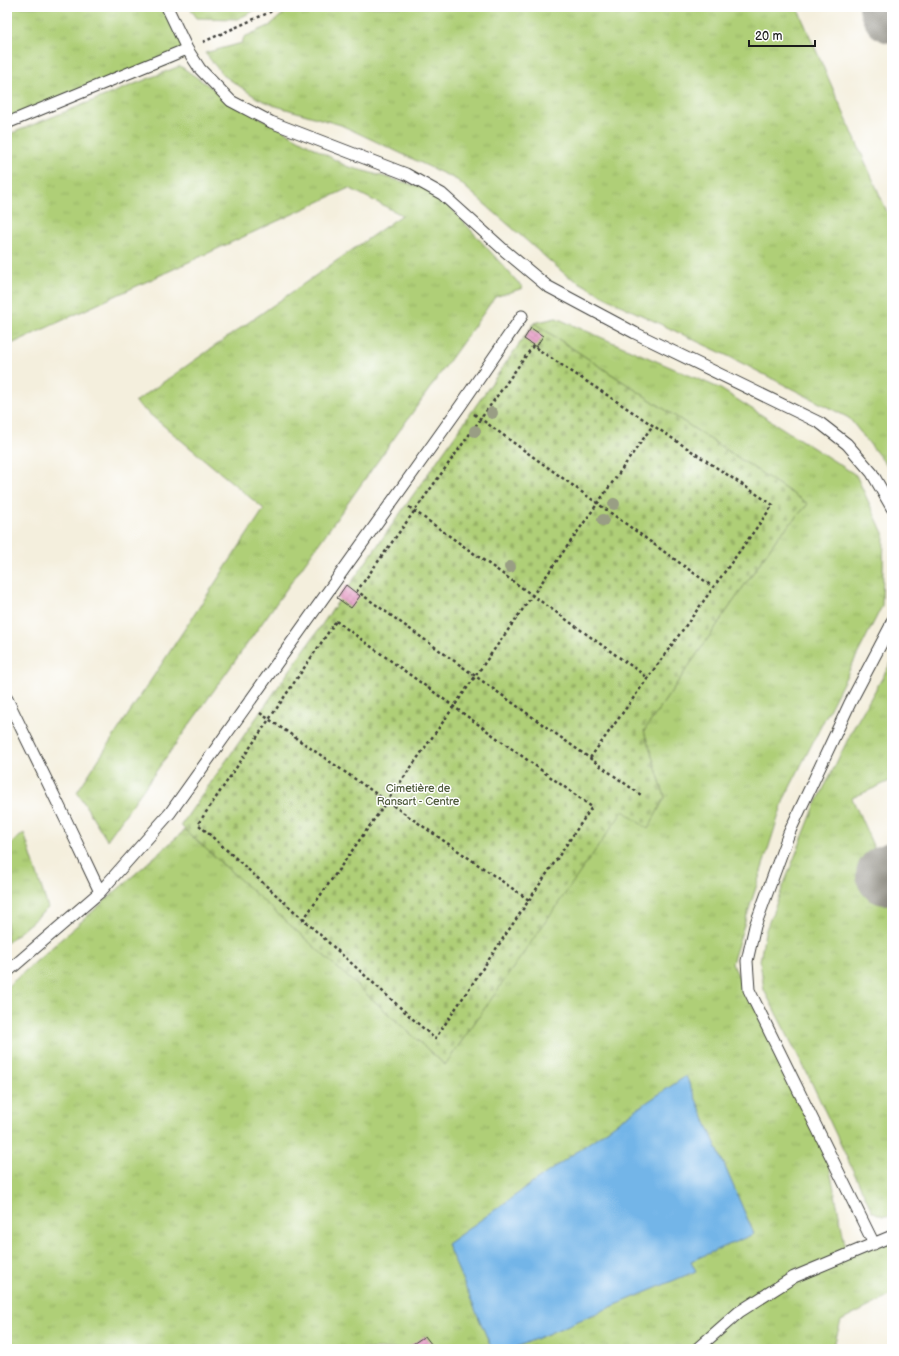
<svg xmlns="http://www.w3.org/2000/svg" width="899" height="1356" viewBox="0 0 899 1356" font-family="'Balsamiq Sans',sans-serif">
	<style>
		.grass { fill: url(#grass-tufts); stroke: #66764a }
		.cemetery { fill: url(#cemetery-stones); stroke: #66764a }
		.water { fill: #73b5e8; stroke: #486882 }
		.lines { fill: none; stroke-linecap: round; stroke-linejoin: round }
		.taxiway { stroke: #88867c; stroke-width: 60 }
		.building { fill: url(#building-cross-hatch) }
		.lane-casing { stroke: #3c3c39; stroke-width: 13 }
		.path { stroke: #3c3c39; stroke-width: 2.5; stroke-dasharray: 3 3; stroke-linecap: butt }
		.lane { stroke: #fff; stroke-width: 11 }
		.tree { fill: #999e84 }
		.labels { text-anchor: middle; stroke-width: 3; stroke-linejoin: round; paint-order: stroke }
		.park-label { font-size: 11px; fill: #4f5b3c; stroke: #fff }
	</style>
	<defs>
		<pattern id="grass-tufts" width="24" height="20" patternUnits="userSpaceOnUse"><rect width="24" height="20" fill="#afcf77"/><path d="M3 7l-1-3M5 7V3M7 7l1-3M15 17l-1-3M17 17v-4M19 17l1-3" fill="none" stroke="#96b166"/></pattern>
		<pattern id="cemetery-stones" width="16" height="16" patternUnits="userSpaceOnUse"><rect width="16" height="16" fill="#afcf77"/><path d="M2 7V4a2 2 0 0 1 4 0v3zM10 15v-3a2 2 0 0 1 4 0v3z" fill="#96b166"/></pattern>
		<pattern id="building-cross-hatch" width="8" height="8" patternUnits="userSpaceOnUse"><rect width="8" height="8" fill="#e498c2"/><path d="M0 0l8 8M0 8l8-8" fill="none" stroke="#c382a6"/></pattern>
	</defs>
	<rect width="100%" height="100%" fill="#fff"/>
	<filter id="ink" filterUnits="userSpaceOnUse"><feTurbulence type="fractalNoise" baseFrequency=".025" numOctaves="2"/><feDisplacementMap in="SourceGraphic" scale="8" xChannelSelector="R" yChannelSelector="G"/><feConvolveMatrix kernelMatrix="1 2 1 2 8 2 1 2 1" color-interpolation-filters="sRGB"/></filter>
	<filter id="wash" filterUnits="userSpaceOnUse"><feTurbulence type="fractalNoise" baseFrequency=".012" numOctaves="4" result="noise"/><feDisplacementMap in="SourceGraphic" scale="16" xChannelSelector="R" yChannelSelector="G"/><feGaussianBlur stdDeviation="0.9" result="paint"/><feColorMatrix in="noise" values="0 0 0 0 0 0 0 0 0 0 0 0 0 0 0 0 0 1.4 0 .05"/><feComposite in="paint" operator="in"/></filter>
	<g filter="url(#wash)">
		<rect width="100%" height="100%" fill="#f4efdd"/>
		<path class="grass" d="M 7,7 L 169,7 L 191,55 L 7,127 Z
			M 189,7 L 261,7 L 238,19 L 197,18 Z
			M 291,7 L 797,7 L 892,223 L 892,472 L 849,418 L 728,356 L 620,305 L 566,275 L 457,180 L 341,125 L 276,106 L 257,98 L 223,75 L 205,53 L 242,43 L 244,37 L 269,26 Z
			M 180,66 L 231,101 L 346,166 L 436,191 L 523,288 L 495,297 L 107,840 L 77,792 L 264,509 L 135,402 L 402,215 L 349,188 L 7,346 L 7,135 Z
			M 556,318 L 719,388 L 856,475 L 884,535 L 882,606 L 784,799 L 732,963 L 825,1145 L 847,1254 L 892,1242 L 892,1295 L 841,1321 L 833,1349 L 7,1349 L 7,987 L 185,830 L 445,1065 L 623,810 L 648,828 L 665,797 L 644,731 L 777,538 L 808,504 L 534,323 Z
			M 892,661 L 892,780 L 852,798 L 892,889 L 892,1216 L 882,1216 L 872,1211 L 808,1075 L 764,990 L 760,961 L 765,932 L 814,808 L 854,727 Z
			M 24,833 L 48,908 L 7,943 L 7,847 Z"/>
		<path class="cemetery" d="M 534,323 L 808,504 L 777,538 L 644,731 L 665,797 L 648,829 L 623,811 L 445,1065 L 185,830 L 181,825 Z"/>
		<path class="water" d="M 686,1076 L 754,1234 L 691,1261 L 696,1271 L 512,1349 L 492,1349 L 447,1244 L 628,1115 Z"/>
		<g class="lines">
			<path class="taxiway" d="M 889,7 L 892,13
				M 886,875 L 892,872"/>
		</g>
		<g id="blocks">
			<path class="building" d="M 531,328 L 543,336 L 536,347 L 524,339 Z
				M 346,585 L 360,596 L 351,608 L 337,598 Z
				M 425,1336 L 435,1349 L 405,1349 Z"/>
		</g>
	</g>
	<g filter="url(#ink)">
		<use href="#blocks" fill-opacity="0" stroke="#3c3c39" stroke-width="1"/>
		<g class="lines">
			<defs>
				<path id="lane" d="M 167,7 L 187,49 L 200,69 L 231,101 L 271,122 L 406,174 L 442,194 L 505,251 L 547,286 L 635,333 L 820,423 L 847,444 L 872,473 L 892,508
					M 7,123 L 187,49
					M 7,699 L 65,818 L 100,892
					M 7,972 L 100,892 L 170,813 L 461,405 L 522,316
					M 874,1244 L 749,990 L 747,961 L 755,926 L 789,833 L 850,703 L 890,627 L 892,621
					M 697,1349 L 739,1312 L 794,1277 L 892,1236"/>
			</defs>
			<use href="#lane" class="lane-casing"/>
			<path class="path" d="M 203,42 L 270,12 L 276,7
				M 474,414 L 713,587
				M 409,507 L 648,678
				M 336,621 L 592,807 L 435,1039 L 198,824 Z
				M 260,713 L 529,900
				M 590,758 L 773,505 L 533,346 L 357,591 L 641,795
				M 303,920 L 653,425"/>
			<use href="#lane" class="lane"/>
		</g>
		<g class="tree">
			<circle cx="492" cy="413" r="6"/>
			<circle cx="475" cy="431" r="6"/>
			<circle cx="614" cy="504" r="6"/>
			<circle cx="603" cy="520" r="6"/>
			<circle cx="510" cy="567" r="6"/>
		</g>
	</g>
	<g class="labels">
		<g class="park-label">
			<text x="418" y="792">Cimetière de<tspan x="418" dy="13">Ransart - Centre</tspan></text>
		</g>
	</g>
	<rect width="899" height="1356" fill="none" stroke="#fff" stroke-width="24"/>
	<path d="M749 40v6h66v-6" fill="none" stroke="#1c1c1c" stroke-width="2"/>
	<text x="755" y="40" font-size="12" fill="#1c1c1c" stroke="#ffffff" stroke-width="3" paint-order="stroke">20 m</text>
</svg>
